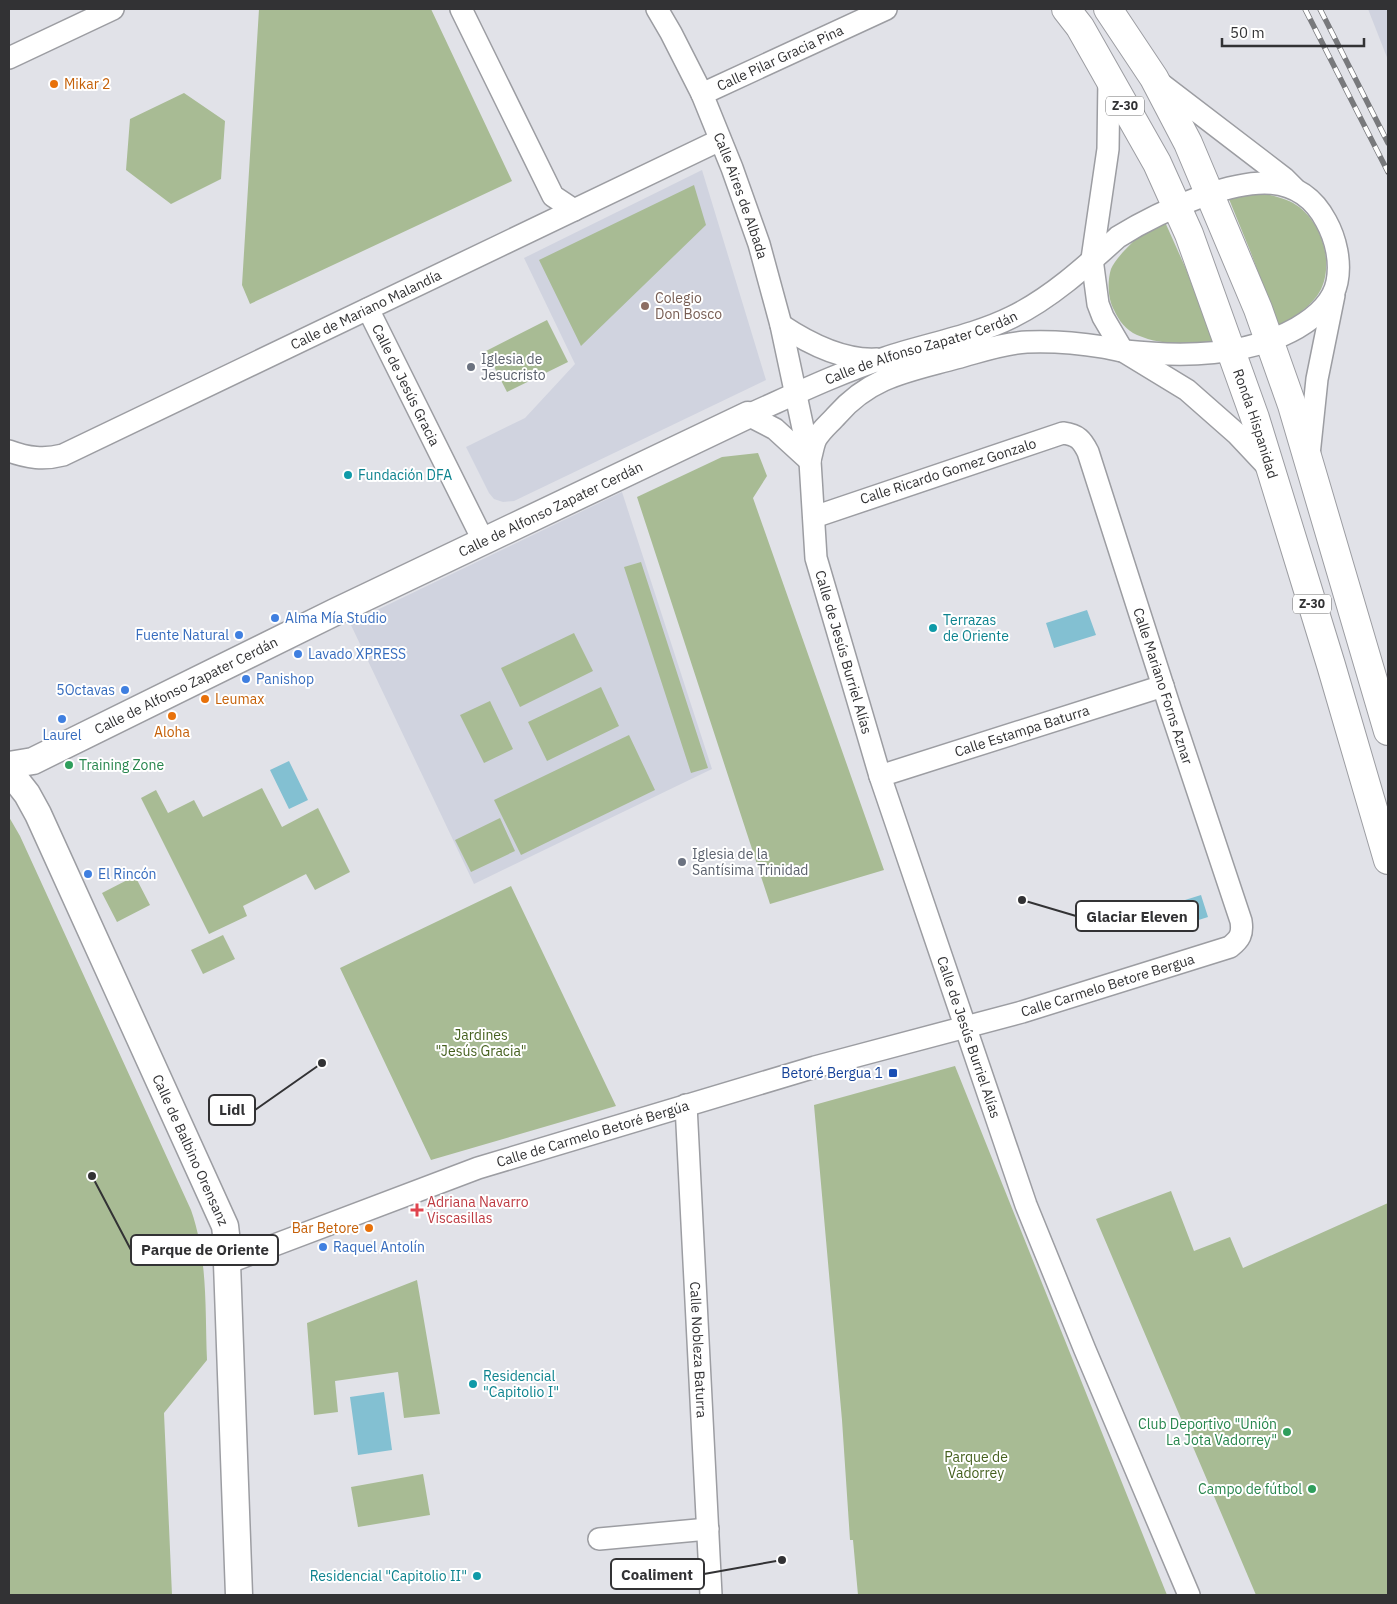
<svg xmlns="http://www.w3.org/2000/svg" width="1397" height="1604" viewBox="0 0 1397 1604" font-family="'IBM Plex Sans',sans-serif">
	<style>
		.built { fill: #d0d3df }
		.green { fill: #a8bb94 }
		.water { fill: #83c0d2 }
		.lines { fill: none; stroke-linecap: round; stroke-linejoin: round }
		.minor-casing { stroke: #9c9da2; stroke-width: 24 }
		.tertiary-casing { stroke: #9c9da2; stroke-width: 29 }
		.trunk-casing { stroke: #9c9da2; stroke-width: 30 }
		.minor { stroke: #fff; stroke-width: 21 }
		.tertiary { stroke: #fff; stroke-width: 26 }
		.trunk { stroke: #fff; stroke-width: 28 }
		.rail-casing { stroke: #78797c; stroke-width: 5.5 }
		.rail { stroke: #fff; stroke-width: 4; stroke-dasharray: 11; stroke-linecap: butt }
		.food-dot { fill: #e8710a; stroke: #fff; stroke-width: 2 }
		.education-dot { fill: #8d6e63; stroke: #fff; stroke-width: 2 }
		.worship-dot { fill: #6b7280; stroke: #fff; stroke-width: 2 }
		.culture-dot { fill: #0f9aa8; stroke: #fff; stroke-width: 2 }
		.shop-dot { fill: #3f7fe0; stroke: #fff; stroke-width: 2 }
		.leisure-dot { fill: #2e9e5b; stroke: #fff; stroke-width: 2 }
		.transit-dot { fill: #1a4fb4; stroke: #fff; stroke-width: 2 }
		.health-dot { fill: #e0444e; stroke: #fff; stroke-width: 2 }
		.labels { text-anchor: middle; stroke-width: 4; stroke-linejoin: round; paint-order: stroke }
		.shield { fill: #fff; stroke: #707071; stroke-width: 1 }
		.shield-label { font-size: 12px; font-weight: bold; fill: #323234 }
		.street-label { font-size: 14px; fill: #323234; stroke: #fff }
		.food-label { font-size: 14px; fill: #c56008; stroke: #fff; text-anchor: start }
		.education-label { font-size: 14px; fill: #785e54; stroke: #fff; text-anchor: start }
		.worship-label { font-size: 14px; fill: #5b616d; stroke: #fff; text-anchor: start }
		.culture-label { font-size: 14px; fill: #0d838f; stroke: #fff; text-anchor: start }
		.shop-label { font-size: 14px; fill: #366cbe; stroke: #fff; text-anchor: start }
		.leisure-label { font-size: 14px; fill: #27864d; stroke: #fff; text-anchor: end }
		.park-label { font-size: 14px; fill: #45601e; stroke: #fff }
		.transit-label { font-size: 14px; fill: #164399; stroke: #fff; text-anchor: end }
		.health-label { font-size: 14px; fill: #be3a42; stroke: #fff; text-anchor: start }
		.leader { fill: none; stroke: #323234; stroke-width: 2 }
		.callout-dot { fill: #323234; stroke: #fff; stroke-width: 2 }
		.callout { fill: #fff; stroke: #323234; stroke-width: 2 }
		.callout-label { font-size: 15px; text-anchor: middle; font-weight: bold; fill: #323234 }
	</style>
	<rect width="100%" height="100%" fill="#e1e2e8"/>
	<path class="built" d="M 1368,9 L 1388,9 L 1388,60 Z
		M 702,170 L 766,380 L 514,501 L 503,502 L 494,499 L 489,493 L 466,447 L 525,418 L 575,364 L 524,258 Z
		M 622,492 L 712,769 L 474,884 L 350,623 Z"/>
	<path class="green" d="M 259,9 L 431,9 L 512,181 L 250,304 L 242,285 Z
		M 184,93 L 225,121 L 221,179 L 171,204 L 126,170 L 130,119 Z
		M 694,185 L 706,225 L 581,346 L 539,260 Z
		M 1266,194 C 1274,196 1282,198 1289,201 C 1321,215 1338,266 1317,296 C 1306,310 1293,318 1278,326 L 1251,253 L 1229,199 L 1243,195 Z
		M 1165,222 L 1186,269 L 1213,341 C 1188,345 1160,345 1137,335 C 1126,330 1119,321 1114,310 C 1108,299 1107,282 1111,269 C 1115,259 1133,241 1141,235 C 1148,229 1157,226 1165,222 Z
		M 547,320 L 568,362 L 507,392 L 486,351 Z
		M 758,453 L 767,476 L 753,498 L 884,870 L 770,904 L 637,497 L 722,457 Z
		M 641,562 L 708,768 L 691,773 L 624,567 Z
		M 574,633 L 593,671 L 520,707 L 501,668 Z
		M 601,687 L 619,726 L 547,761 L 528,722 Z
		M 490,701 L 513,749 L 484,763 L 460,715 Z
		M 629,735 L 655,790 L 521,855 L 494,800 Z
		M 262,788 L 282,827 L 318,808 L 350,872 L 315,890 L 306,874 L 243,906 L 247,916 L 209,934 L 141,798 L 156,790 L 168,813 L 194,800 L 203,817 Z
		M 9,817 L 20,836 L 191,1210 C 208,1258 205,1310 207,1360 L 164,1413 L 172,1595 L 9,1595 Z
		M 500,818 L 515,851 L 471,872 L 455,840 Z
		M 135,876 L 150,905 L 117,922 L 102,893 Z
		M 511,886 L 616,1106 L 431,1160 L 340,968 Z
		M 223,935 L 235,959 L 203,974 L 191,950 Z
		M 955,1066 L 1167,1595 L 858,1595 L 853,1540 L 850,1540 L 842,1420 L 814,1105 Z
		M 1171,1191 L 1194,1251 L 1230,1237 L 1243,1268 L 1388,1203 L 1388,1595 L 1256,1595 L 1096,1219 Z
		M 417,1280 L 440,1414 L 404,1418 L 398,1372 L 335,1381 L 338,1412 L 314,1415 L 307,1323 Z
		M 423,1474 L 430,1515 L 358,1527 L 351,1487 Z"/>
	<path class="water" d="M 1087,610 L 1096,635 L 1054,648 L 1046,623 Z
		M 289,761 L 308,800 L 289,809 L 270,770 Z
		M 1201,895 L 1208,917 L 1161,932 L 1153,910 Z
		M 384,1392 L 392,1450 L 358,1455 L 350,1397 Z"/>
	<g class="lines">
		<defs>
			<g id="minor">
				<path d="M 461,9 L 553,196 L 574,210"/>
				<path id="s1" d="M 657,9 L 671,33 L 702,94 L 732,168 L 759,244 L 781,325 L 810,461 L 816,558 L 880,776 L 1026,1205 L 1085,1350 L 1189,1595"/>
				<path d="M 9,58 L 113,9"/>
				<path d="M 1109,78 L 1108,149 L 1092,259 L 1098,304 L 1103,317 L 1123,351 L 1187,390 L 1237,434 L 1268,467"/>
				<path d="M 1156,80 L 1284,178 L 1294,188"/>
				<path id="s2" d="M 702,94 L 886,9"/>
				<path id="s3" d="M 368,309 L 484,542"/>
				<path d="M 781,325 C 808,343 844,361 877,359"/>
				<path id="s4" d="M 748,415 C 793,395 838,373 885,358 C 926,344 974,336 1012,317 C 1051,298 1086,266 1118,237 C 1145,220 1173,207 1203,196 C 1249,180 1299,170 1326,221 C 1336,239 1341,262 1337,282 C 1333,303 1314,318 1297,328 C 1246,357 1182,357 1125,351 C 1118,351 1110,348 1103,347 C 1078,343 1052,341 1027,342 C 1003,343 979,352 956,358 C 909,371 871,376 837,415 C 830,423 821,430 816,439 C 813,445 812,454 810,460"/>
				<path d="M 748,415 L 775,429 L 810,461"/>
				<path id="s5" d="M 9,451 C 28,458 44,460 63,455 L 720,140"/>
				<path d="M 1309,455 L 1317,379 L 1334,295"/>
				<path id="s6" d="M 880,776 L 1163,686"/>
				<path id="s7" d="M 686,1105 L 711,1595"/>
				<path id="s8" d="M 227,1263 L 478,1168 L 815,1067 L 1022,1012 L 1230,947 C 1240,939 1243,934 1241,921 L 1170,708 L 1088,452 C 1082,440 1078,435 1063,433 L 814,517"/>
				<path d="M 599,1539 L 708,1529"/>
			</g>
			<g id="tertiary">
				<path id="s9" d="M 9,765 L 33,761 L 335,612 L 748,415"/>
				<path id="s10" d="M 9,771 L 27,794 L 38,814 L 225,1226 L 227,1243 L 227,1263 L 239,1595"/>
			</g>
			<g id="trunk">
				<path id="s11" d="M 1066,9 L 1080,27 L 1157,163 L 1189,234 L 1255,418 L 1331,665 L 1388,860"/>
				<path d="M 1108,9 L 1154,78 L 1188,143 L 1258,309 L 1292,405 L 1388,731"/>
			</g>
		</defs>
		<use href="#minor" class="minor-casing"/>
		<use href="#tertiary" class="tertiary-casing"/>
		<use href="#trunk" class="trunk-casing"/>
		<use href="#minor" class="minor"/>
		<use href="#tertiary" class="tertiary"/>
		<use href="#trunk" class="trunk"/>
		<defs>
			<path id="rail" d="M 1305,9 L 1388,172
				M 1320,9 L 1388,143"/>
		</defs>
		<use href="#rail" class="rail-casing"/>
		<use href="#rail" class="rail"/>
	</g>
	<g class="food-dot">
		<circle cx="54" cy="84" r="5"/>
		<circle cx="205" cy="699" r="5"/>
		<circle cx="172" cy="716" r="5"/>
		<circle cx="369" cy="1228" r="5"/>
	</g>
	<circle class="education-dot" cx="645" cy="306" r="5"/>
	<g class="worship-dot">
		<circle cx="471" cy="367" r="5"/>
		<circle cx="682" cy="862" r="5"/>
	</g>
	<g class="culture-dot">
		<circle cx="348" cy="475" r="5"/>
		<circle cx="933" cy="628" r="5"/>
		<circle cx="473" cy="1384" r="5"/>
		<circle cx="477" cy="1576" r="5"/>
	</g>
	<g class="shop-dot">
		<circle cx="275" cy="618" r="5"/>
		<circle cx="239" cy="635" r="5"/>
		<circle cx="298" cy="654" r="5"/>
		<circle cx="246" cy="679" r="5"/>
		<circle cx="125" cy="690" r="5"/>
		<circle cx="62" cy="719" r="5"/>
		<circle cx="88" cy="874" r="5"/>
		<circle cx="323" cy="1247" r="5"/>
	</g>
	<g class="leisure-dot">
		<circle cx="69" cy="765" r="5"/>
		<circle cx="1287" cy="1432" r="5"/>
		<circle cx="1312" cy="1489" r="5"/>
	</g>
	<rect class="transit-dot" x="888" y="1068" width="10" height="10" rx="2.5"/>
	<path class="health-dot" d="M414.5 1202.5h5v5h5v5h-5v5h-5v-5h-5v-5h5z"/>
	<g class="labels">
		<g class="shield">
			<rect x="1106" y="96.5" width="38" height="19" rx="4"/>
			<rect x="1293" y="594.5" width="38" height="19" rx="4"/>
		</g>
		<g class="shield-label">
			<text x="1125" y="110">Z-30</text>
			<text x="1312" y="608">Z-30</text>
		</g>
		<g class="street-label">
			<text dy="5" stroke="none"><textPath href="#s2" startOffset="86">Calle Pilar Gracia Pina</textPath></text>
			<text dy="5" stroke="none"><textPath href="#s1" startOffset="205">Calle Aires de Albada</textPath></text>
			<text dy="5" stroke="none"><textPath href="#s5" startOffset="391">Calle de Mariano Malandía</textPath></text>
			<text dy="5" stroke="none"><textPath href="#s4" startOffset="186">Calle de Alfonso Zapater Cerdán</textPath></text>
			<text dy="5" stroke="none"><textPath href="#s3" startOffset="85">Calle de Jesús Gracia</textPath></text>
			<text dy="5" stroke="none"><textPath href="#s11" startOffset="458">Ronda Hispanidad</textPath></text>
			<text transform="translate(948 471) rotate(-18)" y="5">Calle Ricardo Gomez Gonzalo</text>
			<text dy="5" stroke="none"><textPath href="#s9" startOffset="600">Calle de Alfonso Zapater Cerdán</textPath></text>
			<text dy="5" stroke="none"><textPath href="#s1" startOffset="675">Calle de Jesús Burriel Alías</textPath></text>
			<text dy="5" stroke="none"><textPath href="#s9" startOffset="195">Calle de Alfonso Zapater Cerdán</textPath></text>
			<text transform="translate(1163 686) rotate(72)" y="5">Calle Mariano Forns Aznar</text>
			<text dy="5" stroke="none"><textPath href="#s6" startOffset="149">Calle Estampa Baturra</textPath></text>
			<text dy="5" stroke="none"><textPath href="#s8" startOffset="924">Calle Carmelo Betore Bergua</textPath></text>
			<text dy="5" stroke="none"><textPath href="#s1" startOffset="1080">Calle de Jesús Burriel Alías</textPath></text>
			<text dy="5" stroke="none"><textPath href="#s8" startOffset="388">Calle de Carmelo Betoré Bergúa</textPath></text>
			<text dy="5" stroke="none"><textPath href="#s10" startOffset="421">Calle de Balbino Orensanz</textPath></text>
			<text dy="5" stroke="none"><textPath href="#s7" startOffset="245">Calle Nobleza Baturra</textPath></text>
		</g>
		<g class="food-label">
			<text x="64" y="89">Mikar 2</text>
			<text x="215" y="704">Leumax</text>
			<text x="172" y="737" text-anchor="middle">Aloha</text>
			<text x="359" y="1233" text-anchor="end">Bar Betore</text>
		</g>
		<g class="education-label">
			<text x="655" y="303">Colegio<tspan x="655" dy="16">Don Bosco</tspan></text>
		</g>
		<g class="worship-label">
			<text x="481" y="364">Iglesia de<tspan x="481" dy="16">Jesucristo</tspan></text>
			<text x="692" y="859">Iglesia de la<tspan x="692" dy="16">Santísima Trinidad</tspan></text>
		</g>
		<g class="culture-label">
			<text x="358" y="480">Fundación DFA</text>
			<text x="943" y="625">Terrazas<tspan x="943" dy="16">de Oriente</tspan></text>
			<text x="483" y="1381">Residencial<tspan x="483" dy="16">"Capitolio I"</tspan></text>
			<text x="467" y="1581" text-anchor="end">Residencial "Capitolio II"</text>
		</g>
		<g class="shop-label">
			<text x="285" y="623">Alma Mía Studio</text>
			<text x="229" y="640" text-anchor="end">Fuente Natural</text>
			<text x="308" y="659">Lavado XPRESS</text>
			<text x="256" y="684">Panishop</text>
			<text x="115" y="695" text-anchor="end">5Octavas</text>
			<text x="62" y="740" text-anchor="middle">Laurel</text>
			<text x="98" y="879">El Rincón</text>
			<text x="333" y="1252">Raquel Antolín</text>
		</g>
		<g class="leisure-label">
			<text x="79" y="770" text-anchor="start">Training Zone</text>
			<text x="1277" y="1429">Club Deportivo "Unión<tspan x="1277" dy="16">La Jota Vadorrey"</tspan></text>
			<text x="1302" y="1494">Campo de fútbol</text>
		</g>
		<g class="park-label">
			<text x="481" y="1040">Jardines<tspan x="481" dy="16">"Jesús Gracia"</tspan></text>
			<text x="976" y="1462">Parque de<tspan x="976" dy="16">Vadorrey</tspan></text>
		</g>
		<g class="transit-label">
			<text x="883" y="1078">Betoré Bergua 1</text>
		</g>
		<g class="health-label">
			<text x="427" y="1207">Adriana Navarro<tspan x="427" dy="16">Viscasillas</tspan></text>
		</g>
	</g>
	<path class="leader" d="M1022 900L1076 916M322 1063L255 1110M92 1176L131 1250M782 1560L704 1574"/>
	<g class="callout-dot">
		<circle cx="1022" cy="900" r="5"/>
		<circle cx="322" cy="1063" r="5"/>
		<circle cx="92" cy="1176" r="5"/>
		<circle cx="782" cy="1560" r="5"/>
	</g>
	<g class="callout">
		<rect x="1076" y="901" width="122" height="30" rx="5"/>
		<rect x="209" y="1095" width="46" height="30" rx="5"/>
		<rect x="131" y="1235" width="147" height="30" rx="5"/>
		<rect x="611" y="1559" width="93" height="30" rx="5"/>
	</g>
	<g class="callout-label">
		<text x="1137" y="922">Glaciar Eleven</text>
		<text x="232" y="1115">Lidl</text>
		<text x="205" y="1255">Parque de Oriente</text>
		<text x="657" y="1580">Coaliment</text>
	</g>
	<rect width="1397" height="1604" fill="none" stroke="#323234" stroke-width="20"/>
	<path d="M1222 38v8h142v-8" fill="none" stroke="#323234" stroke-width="2.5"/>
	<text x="1230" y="38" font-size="15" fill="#323234" stroke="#ffffff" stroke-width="4" paint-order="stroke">50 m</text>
</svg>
